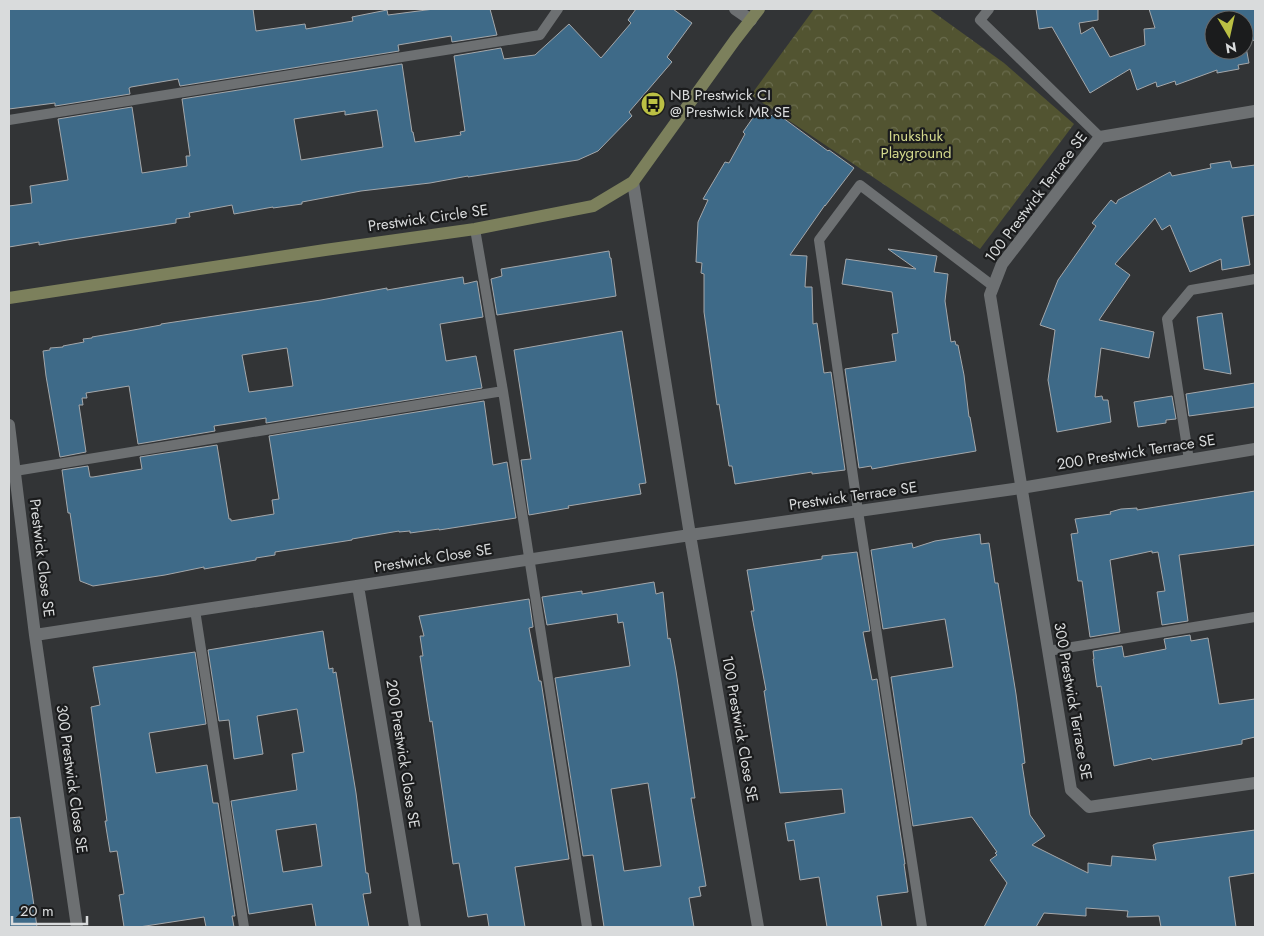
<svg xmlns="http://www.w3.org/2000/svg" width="1264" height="936" viewBox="0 0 1264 936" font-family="Jost,sans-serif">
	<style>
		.park { fill: url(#park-crowns) }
		.building { fill: #3e6a88; stroke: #a4a7aa; fill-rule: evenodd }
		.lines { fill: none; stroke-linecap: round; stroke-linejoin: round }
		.lane { stroke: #6d7072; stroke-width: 10 }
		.street { stroke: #6d7072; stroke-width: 12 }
		.secondary { stroke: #7c805c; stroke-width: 12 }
		.labels { text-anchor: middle; stroke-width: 4.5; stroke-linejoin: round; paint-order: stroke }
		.poi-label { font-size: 15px; fill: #d9dbdc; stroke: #1b1c1d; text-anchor: start }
		.park-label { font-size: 15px; fill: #d3d88c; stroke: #1b1c1d }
		.street-label { font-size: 15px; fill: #d9dbdc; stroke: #1b1c1d }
	</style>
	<defs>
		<pattern id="park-crowns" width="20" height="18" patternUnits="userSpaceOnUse" patternTransform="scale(1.25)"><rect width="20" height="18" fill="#525431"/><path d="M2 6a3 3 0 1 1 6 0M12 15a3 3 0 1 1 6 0" fill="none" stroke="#6a6c4e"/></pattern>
	</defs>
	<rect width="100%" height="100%" fill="#323436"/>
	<path class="park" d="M 814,9 L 929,9 L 1004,63 L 1074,124 L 980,249 L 751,95 Z"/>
	<path class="building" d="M 9,9 L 253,9 L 256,31 L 305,24 L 306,29 L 353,21 L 352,17 L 387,10 L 388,15 L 434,9 L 490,9 L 497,35 L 452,42 L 451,36 L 398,45 L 399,51 L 180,86 L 178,79 L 131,87 L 129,88 L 130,94 L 55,106 L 55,103 L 9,109 Z
		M 636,9 L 673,9 L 692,23 L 667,57 L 672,62 L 629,112 L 632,116 L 598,151 L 578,160 L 468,177 L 468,176 L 430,183 L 361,191 L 302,202 L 302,204 L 273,208 L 273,207 L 234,214 L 232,205 L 189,213 L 190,217 L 176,219 L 176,223 L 67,240 L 39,245 L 39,242 L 9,247 L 9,206 L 32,203 L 30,186 L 68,180 L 58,119 L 132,107 L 142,173 L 187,166 L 186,156 L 190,156 L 182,99 L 402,64 L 412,132 L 413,132 L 415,142 L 461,135 L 460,132 L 465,131 L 454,56 L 501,48 L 504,59 L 535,55 L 569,24 L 601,58 L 631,23 L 628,20 ZM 377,110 L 383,147 L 301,160 L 294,119 L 345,111 L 345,115 Z
		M 1036,9 L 1098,9 L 1098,20 L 1079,23 L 1081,34 L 1093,27 L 1110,57 L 1145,45 L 1144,29 L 1155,28 L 1149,9 L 1255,9 L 1255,40 L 1245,42 L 1249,63 L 1238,65 L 1239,69 L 1217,73 L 1217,70 L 1176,85 L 1175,81 L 1157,87 L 1156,82 L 1137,90 L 1130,69 L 1090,93 L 1052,27 L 1039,29 ZM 1214,20 L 1244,20 L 1244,50 L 1214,50 Z
		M 759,109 L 770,117 L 775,112 L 828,151 L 829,150 L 854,168 L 825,206 L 825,205 L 790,255 L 807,256 L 805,287 L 812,287 L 813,324 L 817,323 L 824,373 L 831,372 L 845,470 L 812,474 L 812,472 L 735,484 L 732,466 L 729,466 L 719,404 L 717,405 L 704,312 L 704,274 L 701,273 L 702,263 L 696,262 L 698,222 L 708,200 L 703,199 L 725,162 L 729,163 L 745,134 L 743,132 Z
		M 1230,161 L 1232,168 L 1255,165 L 1255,215 L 1242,217 L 1250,265 L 1222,270 L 1221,259 L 1190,272 L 1170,225 L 1162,230 L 1155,218 L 1115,264 L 1130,275 L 1099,320 L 1154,332 L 1149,358 L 1101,348 L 1095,397 L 1102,396 L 1103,400 L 1108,400 L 1111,422 L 1057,432 L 1048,380 L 1055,330 L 1040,325 L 1058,280 L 1096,226 L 1092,223 L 1111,200 L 1116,204 L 1118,200 L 1170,172 L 1172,176 L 1211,168 L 1210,164 Z
		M 888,249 L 937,256 L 934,272 L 948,274 L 945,301 L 951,342 L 955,341 L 956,345 L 958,345 L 964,375 L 969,417 L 970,417 L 976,451 L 899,464 L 872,469 L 871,466 L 859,468 L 845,369 L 896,361 L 892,334 L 898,333 L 892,292 L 842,284 L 846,259 L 916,269 Z
		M 609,251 L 610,258 L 611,258 L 616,296 L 497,315 L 491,279 L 502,276 L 501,269 Z
		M 463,277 L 464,284 L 477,281 L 483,317 L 440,324 L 446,361 L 476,356 L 482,388 L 266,423 L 266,418 L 234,423 L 214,426 L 215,431 L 138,444 L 129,386 L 86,393 L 87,398 L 82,398 L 83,405 L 79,405 L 86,452 L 60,457 L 46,376 L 43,351 L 50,350 L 50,348 L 63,347 L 63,346 L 84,342 L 83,339 L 92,338 L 92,337 L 128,331 L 161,325 L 161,324 L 321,300 L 387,288 L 387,290 ZM 287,348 L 293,386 L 249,392 L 242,355 Z
		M 1222,313 L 1231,374 L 1204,369 L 1197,317 Z
		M 622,331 L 646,483 L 639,484 L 641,494 L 568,506 L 569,508 L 529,515 L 521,460 L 531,459 L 514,350 Z
		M 1255,383 L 1255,407 L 1189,416 L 1186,394 Z
		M 1172,396 L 1176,419 L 1166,420 L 1166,423 L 1138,427 L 1134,402 Z
		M 484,401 L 493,465 L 507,462 L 516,518 L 439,530 L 439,529 L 410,533 L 410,531 L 399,532 L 399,531 L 352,539 L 352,540 L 275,552 L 275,555 L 256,558 L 256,560 L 204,569 L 204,567 L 165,575 L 93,586 L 80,581 L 70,513 L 68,513 L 62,470 L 88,466 L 90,477 L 93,477 L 142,469 L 140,457 L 217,445 L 229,519 L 231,519 L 231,521 L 274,514 L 272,500 L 279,499 L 269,436 Z
		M 1255,491 L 1255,545 L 1179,555 L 1188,621 L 1162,625 L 1157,592 L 1165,591 L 1158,552 L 1152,553 L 1152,551 L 1110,560 L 1120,632 L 1090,637 L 1082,581 L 1078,581 L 1071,534 L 1078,533 L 1075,519 L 1111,514 L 1110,512 L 1121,509 L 1137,508 L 1137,510 Z
		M 980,534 L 981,544 L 989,543 L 995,583 L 998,583 L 1016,694 L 1025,763 L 1022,764 L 1030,815 L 1045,836 L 1032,845 L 1088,873 L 1088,863 L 1111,866 L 1112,856 L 1156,860 L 1153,845 L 1157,843 L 1255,830 L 1255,873 L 1229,877 L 1236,927 L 1161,927 L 1159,916 L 1127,917 L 1128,911 L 1086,908 L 1086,916 L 1044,913 L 1036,927 L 984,927 L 1007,883 L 990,860 L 997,855 L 995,853 L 997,852 L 972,817 L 913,826 L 891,677 L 953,667 L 945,619 L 883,629 L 871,550 L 912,543 L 913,548 L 935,541 Z
		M 857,552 L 870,631 L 863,632 L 872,680 L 877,679 L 905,864 L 904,864 L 908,892 L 877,896 L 882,927 L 827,927 L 819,877 L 800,880 L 794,840 L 788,841 L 785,823 L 845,813 L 842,789 L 780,793 L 764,691 L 766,690 L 751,611 L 754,611 L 747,570 L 822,559 L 822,556 Z
		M 654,582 L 656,594 L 663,592 L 668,639 L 670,638 L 676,671 L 695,798 L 691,798 L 706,886 L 699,887 L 701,896 L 689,898 L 694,927 L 604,927 L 593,855 L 583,856 L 555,678 L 630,666 L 623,622 L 618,623 L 617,614 L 547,625 L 542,597 L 582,591 L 582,594 ZM 648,783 L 661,866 L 624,871 L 611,789 Z
		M 529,599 L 533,627 L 529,628 L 539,681 L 541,681 L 569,859 L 515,867 L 525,927 L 489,927 L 487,914 L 468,917 L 459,863 L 453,864 L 432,721 L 430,722 L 420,656 L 423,656 L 420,636 L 424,636 L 419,616 Z
		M 323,631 L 329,669 L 333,668 L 333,673 L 336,672 L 356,793 L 366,873 L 368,873 L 371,893 L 363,894 L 369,927 L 316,927 L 312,904 L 249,914 L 231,801 L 297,790 L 292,754 L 304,752 L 297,709 L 257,716 L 263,754 L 234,759 L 229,720 L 219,721 L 208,650 ZM 316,824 L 322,866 L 283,872 L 276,830 Z
		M 1190,635 L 1191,641 L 1208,638 L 1219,704 L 1255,699 L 1255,737 L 1242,740 L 1242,744 L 1152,760 L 1151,758 L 1114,766 L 1101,686 L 1097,687 L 1093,659 L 1094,659 L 1093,651 L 1122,646 L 1124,657 L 1166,649 L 1164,639 Z
		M 195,652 L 206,724 L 149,733 L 156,773 L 207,765 L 213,803 L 218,803 L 235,916 L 232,916 L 234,927 L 206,927 L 204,917 L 139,927 L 124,927 L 119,895 L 124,894 L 117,851 L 110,852 L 105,821 L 107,821 L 91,707 L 100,705 L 93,667 Z
		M 20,817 L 32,892 L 37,927 L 9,927 L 9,818 Z"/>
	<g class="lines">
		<path class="lane" d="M 989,9 L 980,20 L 1100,137
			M 9,120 L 540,35 L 558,9
			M 475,229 L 503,391 L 587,927
			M 1189,460 L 1167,319 L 1191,290 L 1255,279
			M 9,472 L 503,391
			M 195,610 L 244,927
			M 1048,651 L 1255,617
			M 922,927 L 858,511 L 819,240 L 860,185 L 993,286"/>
		<path class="street" d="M 735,9 L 751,20
			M 1255,111 L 1100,137 L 1002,264 L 990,295 L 1071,790 L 1089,807 L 1255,783
			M 633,182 L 690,535 L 758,927
			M 9,425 L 35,635 L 77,927
			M 358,586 L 415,927
			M 35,635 L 690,535 L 1021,488 L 1255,449"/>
		<path class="secondary" d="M 9,298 L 325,250 L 475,229 L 593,206 L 633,182 L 735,40 L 759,9"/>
	</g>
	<defs>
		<symbol id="bus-disc" viewBox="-11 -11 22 22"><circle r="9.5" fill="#bbc044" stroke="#1b1c1d"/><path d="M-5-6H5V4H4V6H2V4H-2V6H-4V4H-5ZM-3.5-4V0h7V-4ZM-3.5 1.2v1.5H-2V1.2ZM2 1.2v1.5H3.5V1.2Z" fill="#111"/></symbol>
	</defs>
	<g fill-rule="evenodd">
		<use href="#bus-disc" x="639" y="90" width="28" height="28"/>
	</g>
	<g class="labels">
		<g class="poi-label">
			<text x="670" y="100">NB Prestwick CI<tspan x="670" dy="17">@ Prestwick MR SE</tspan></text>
		</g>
		<g class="park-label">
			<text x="916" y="141">Inukshuk<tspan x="916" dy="17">Playground</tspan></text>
		</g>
		<g class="street-label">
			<text transform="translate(1036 197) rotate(-53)" y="5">100 Prestwick Terrace SE</text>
			<text transform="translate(428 218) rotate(-8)" y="5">Prestwick Circle SE</text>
			<text transform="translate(1136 452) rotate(-9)" y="5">200 Prestwick Terrace SE</text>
			<text transform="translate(853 496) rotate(-8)" y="5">Prestwick Terrace SE</text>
			<text transform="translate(42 558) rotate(83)" y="5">Prestwick Close SE</text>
			<text transform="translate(433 558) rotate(-9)" y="5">Prestwick Close SE</text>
			<text transform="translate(1073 701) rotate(80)" y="5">300 Prestwick Terrace SE</text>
			<text transform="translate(740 729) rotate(80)" y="5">100 Prestwick Close SE</text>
			<text transform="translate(403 754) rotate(81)" y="5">200 Prestwick Close SE</text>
			<text transform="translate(72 779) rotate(82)" y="5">300 Prestwick Close SE</text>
		</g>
	</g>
	<rect width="1264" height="936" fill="none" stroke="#d9dbdc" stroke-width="20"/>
	<g transform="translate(1229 35) rotate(171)"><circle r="24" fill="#1b1c1d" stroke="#676869"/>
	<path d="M0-4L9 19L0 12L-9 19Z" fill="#bbc044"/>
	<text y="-8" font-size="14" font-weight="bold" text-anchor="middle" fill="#d9dbdc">N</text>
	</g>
	<path d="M12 916v8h75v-8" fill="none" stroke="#d9dbdc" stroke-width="2.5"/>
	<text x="20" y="916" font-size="15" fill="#d9dbdc" stroke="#1b1c1d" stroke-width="4" paint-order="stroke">20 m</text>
</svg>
